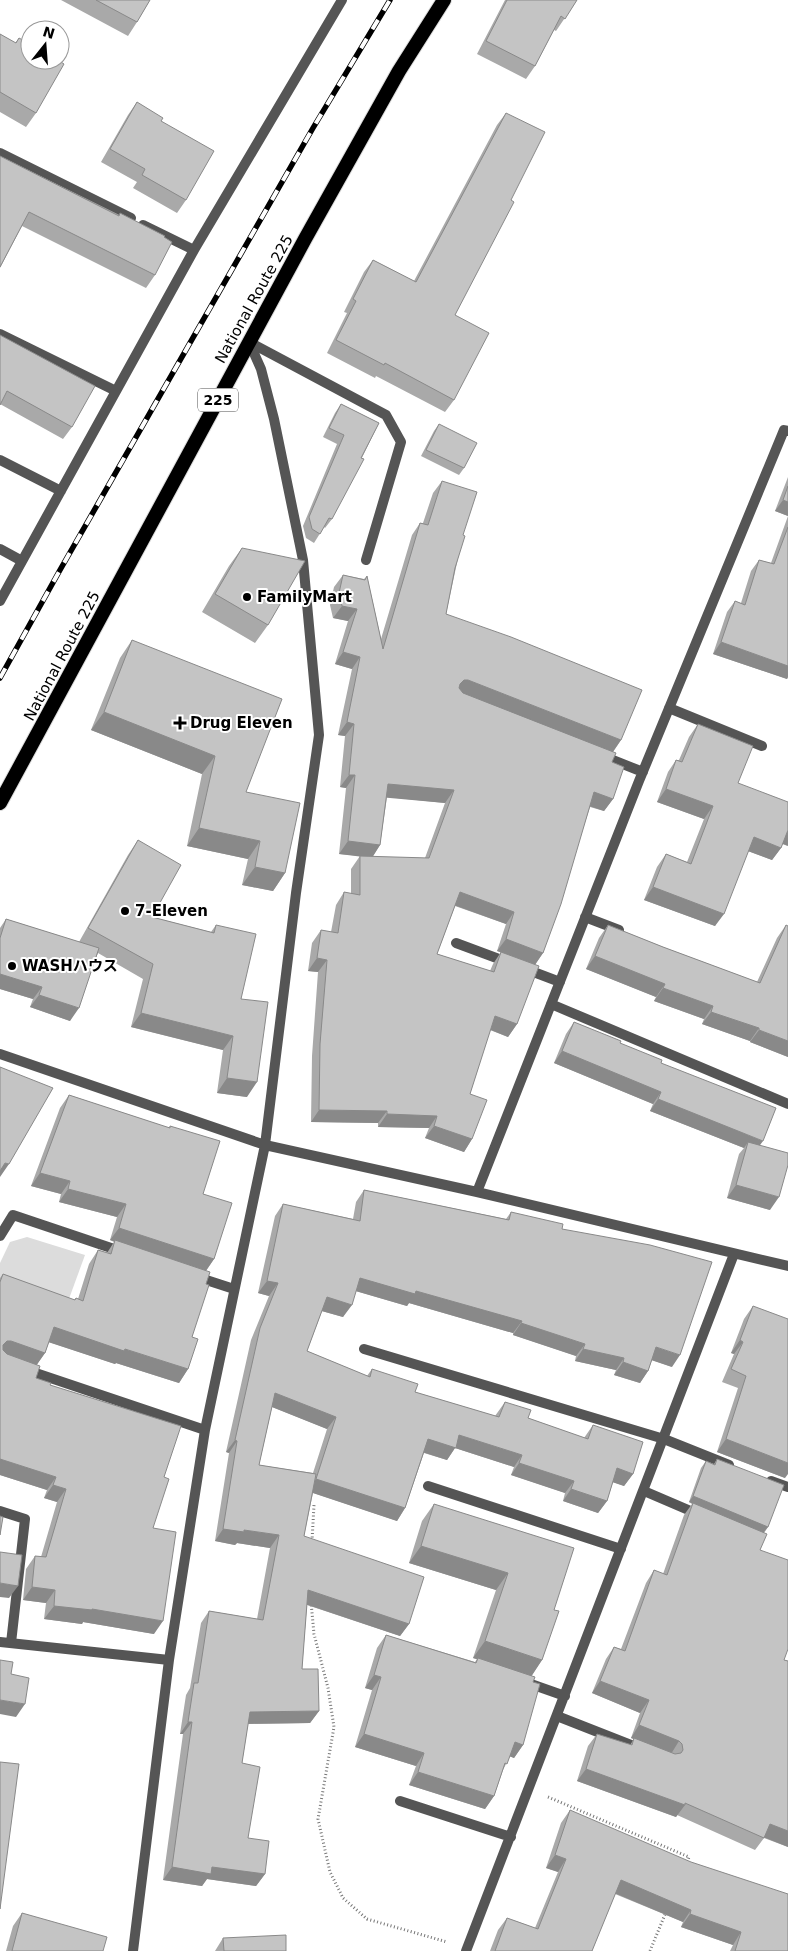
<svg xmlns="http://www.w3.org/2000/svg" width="788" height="1951" viewBox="0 0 788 1951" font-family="'DejaVu Sans','Noto Sans JP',sans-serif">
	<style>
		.green { fill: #dcdcdc }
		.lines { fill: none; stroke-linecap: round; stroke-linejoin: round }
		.trunk-casing { stroke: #dbdbdb; stroke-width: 16 }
		.path { stroke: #777; stroke-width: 3; stroke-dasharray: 1 2.5; stroke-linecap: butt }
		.minor { stroke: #555; stroke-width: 10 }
		.trunk { stroke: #000; stroke-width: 14 }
		.rail-casing { stroke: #000; stroke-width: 5.5 }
		.rail { stroke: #fff; stroke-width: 4; stroke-dasharray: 11; stroke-linecap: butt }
		.wall { fill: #a9a9a9; fill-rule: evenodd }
		.shaded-wall { fill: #898989 }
		.building { fill: #c4c4c4; stroke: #898989 }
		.poi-dot { fill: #000; stroke: #fff; stroke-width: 2 }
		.labels { text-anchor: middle; stroke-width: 4; stroke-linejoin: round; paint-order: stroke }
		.shield { fill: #fff; stroke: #4c4c4c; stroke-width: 1 }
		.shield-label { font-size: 14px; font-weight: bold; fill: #000 }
		.street-label { font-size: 15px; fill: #000; stroke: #fff }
		.poi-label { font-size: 15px; font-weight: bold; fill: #000; stroke: #fff; text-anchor: start }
	</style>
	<rect width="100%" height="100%" fill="#fff"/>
	<path class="green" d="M 27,1237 L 85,1255 L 66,1307 L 0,1285 L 0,1263 L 10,1242 Z"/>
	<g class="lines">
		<defs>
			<path id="trunk" d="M 0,803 L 305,239 L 399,71 L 444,0"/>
		</defs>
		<use href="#trunk" class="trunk-casing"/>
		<path class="path" d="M 312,1541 L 314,1505
			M 311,1602 L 314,1634 L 328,1688 L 334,1727 L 318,1819 L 330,1872 L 343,1898 L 367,1919 L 447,1942
			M 548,1797 L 689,1857 L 687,1863
			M 650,1951 L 666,1912"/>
		<path class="minor" d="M 0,153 L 131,218
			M 143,225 L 194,250
			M 0,334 L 116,391
			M 249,342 L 386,415 L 401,442 L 366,560
			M 0,460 L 61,491
			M 0,549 L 22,561
			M 0,601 L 194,250 L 342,0
			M 669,708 L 762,746
			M 600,755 L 643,772
			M 585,917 L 619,930
			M 456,943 L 510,963
			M 523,968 L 560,982
			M 551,1004 L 788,1104
			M 0,1054 L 265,1145 L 477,1192 L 788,1266
			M 477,1192 L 639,781 L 784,430 L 788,431
			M 0,1236 L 13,1215 L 123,1252
			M 194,1276 L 234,1289
			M 364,1349 L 664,1439 L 729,1465
			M 0,1361 L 205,1430
			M 771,1481 L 788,1487
			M 428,1486 L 621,1549
			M 644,1491 L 700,1515
			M 0,1511 L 25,1519 L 11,1643
			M 0,1642 L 169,1660
			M 528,1683 L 565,1696
			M 557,1716 L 636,1747
			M 400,1801 L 511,1837
			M 133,1951 L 169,1660 L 205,1430 L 265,1145 L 296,893 L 319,735 L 303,560 L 274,419 L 261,369 L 249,342
			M 466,1951 L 734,1254"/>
		<use href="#trunk" class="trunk"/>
		<defs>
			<path id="rail" d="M 0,678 L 60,570 L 313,128 L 390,0"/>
		</defs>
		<use href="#rail" class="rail-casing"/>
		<use href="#rail" class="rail"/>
	</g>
	<path class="wall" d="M 61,0 L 150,0 L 137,22 L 128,36 Z
		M 505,0 L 577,0 L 556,31 L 554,30 L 535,66 L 526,79 L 477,54 Z
		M 0,34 L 15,43 L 19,38 L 36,113 L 26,127 L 0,112 Z
		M 137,102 L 186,200 L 177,213 L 133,188 L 137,182 L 101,162 L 128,115 Z
		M 506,113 L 511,200 L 455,315 L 454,400 L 445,412 L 376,376 L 375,378 L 327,353 L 347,313 L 344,312 L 364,272 L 373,260 L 414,281 L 497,125 Z
		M 0,156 L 164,237 L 155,275 L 146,288 L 22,226 L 0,268 Z
		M 0,335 L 72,427 L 63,439 L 0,404 Z
		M 341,404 L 379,423 L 332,519 L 325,528 L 324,527 L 314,543 L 306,538 L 303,526 L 337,444 L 323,437 L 335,413 Z
		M 439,424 L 464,468 L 459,475 L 421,456 L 434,431 Z
		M 788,477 L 788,516 L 775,511 Z
		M 442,481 L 463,535 L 446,614 L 621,740 L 613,752 L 612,762 L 613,799 L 604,811 L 590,807 L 543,953 L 535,964 L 517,1024 L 508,1037 L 490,1030 L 470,1094 L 472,1139 L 464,1152 L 425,1138 L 429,1128 L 378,1127 L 378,1123 L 311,1122 L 312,1056 L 318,972 L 308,971 L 312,943 L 321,930 L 331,932 L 336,905 L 344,892 L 351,894 L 351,869 L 360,856 L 361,856 L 339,854 L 346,788 L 340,787 L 345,736 L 338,735 L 352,669 L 335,664 L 348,621 L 333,618 L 330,605 L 334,587 L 343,575 L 364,579 L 367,576 L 381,639 L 412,535 L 420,523 L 423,523 L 433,493 ZM 387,797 L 445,803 L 425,858 L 372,857 L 380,845 ZM 455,906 L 506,924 L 497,951 L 501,952 L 493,964 L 490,971 L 437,954 Z
		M 788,516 L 788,677 L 787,679 L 713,654 L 727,612 L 735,601 L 741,603 L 751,571 L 759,560 L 771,563 Z
		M 242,548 L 268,625 L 255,643 L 202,612 L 229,566 Z
		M 132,640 L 246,792 L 285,873 L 273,891 L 242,885 L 248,859 L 187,846 L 202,774 L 91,730 L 120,658 Z
		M 698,724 L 738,783 L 788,846 L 782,844 L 781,848 L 772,860 L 748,851 L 715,926 L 644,900 L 657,867 L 666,854 L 687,862 L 704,819 L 657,802 L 668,772 L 676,760 L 679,760 L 689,737 Z
		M 138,840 L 152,917 L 211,932 L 216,925 L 241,999 L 247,1097 L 217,1093 L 223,1050 L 131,1027 L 143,979 L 98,953 L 70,1021 L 30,1007 L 33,999 L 0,989 L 0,928 L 6,919 L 79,942 L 128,855 Z
		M 608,925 L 663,947 L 757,982 L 777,938 L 786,925 L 788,1057 L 750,1042 L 750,1041 L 702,1024 L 704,1019 L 654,1001 L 656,997 L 586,969 L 599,938 Z
		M 574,1022 L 620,1043 L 760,1145 L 770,1210 L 727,1198 L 739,1154 L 744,1148 L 650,1111 L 653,1104 L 554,1063 L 566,1034 Z
		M 69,1095 L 169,1128 L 170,1126 L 203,1194 L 214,1259 L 206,1271 L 206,1284 L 192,1337 L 188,1369 L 179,1383 L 116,1363 L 115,1364 L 49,1342 L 45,1353 L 37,1364 L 36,1378 L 50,1385 L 164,1477 L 153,1528 L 154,1634 L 83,1622 L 82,1624 L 44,1619 L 46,1603 L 23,1600 L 26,1569 L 35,1556 L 41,1557 L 57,1502 L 44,1498 L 47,1490 L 0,1475 L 0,1278 L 3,1274 L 74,1300 L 76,1298 L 78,1299 L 89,1264 L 98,1250 L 107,1253 L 114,1242 L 110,1240 L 117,1217 L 59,1202 L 61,1194 L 31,1186 L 60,1108 Z
		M 364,1190 L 506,1219 L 511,1212 L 562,1229 L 672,1367 L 652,1360 L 648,1371 L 640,1383 L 614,1375 L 616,1370 L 575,1361 L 576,1356 L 513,1335 L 513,1333 L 409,1303 L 407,1306 L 356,1291 L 343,1317 L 322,1311 L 307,1351 L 367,1376 L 372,1369 L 415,1392 L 495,1416 L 505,1402 L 528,1418 L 584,1438 L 593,1425 L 633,1474 L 624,1486 L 613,1482 L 607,1501 L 598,1513 L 563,1501 L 565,1493 L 511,1475 L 514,1467 L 455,1448 L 447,1460 L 424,1453 L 405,1508 L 397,1521 L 313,1493 L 304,1536 L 409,1624 L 400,1636 L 307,1605 L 302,1669 L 319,1711 L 310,1723 L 248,1724 L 242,1763 L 248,1838 L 265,1874 L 256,1886 L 207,1879 L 202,1886 L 163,1880 L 183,1734 L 180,1734 L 186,1695 L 190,1688 L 201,1623 L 209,1611 L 257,1619 L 270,1548 L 237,1543 L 235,1545 L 215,1541 L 229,1453 L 226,1452 L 251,1340 L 269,1296 L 258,1293 L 275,1216 L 283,1204 L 353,1219 L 356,1202 ZM 272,1407 L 327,1429 L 313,1473 L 259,1465 Z
		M 753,1306 L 785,1478 L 717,1452 L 738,1388 L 722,1382 L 734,1354 L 731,1353 L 744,1319 Z
		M 717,1459 L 768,1527 L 764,1533 L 760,1550 L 784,1660 L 788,1661 L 788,1847 L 764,1838 L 755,1850 L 677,1815 L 676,1817 L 577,1781 L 588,1746 L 597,1734 L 630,1745 L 634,1739 L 631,1738 L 640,1713 L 592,1693 L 606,1659 L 614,1647 L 621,1649 L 646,1583 L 654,1570 L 663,1574 L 684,1515 L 692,1504 L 689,1502 L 701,1468 L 706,1461 L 714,1464 Z
		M 434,1504 L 554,1610 L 542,1660 L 531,1676 L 533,1682 L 523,1745 L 514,1758 L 510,1756 L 503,1770 L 494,1796 L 485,1809 L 409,1785 L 416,1766 L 355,1747 L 372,1690 L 365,1688 L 377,1648 L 386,1635 L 475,1662 L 477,1659 L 473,1658 L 496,1590 L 409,1563 L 422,1521 Z
		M 570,1810 L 788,1951 L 730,1951 L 733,1945 L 681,1927 L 683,1922 L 615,1894 L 592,1951 L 490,1951 L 498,1930 L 507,1918 L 535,1928 L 558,1872 L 546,1868 L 561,1823 Z
		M 22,1913 L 103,1951 L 6,1951 L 13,1926 Z
		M 223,1938 L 286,1951 L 215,1951 Z"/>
	<path class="shaded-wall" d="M 783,500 L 788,502 L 788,516 L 775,511 Z
		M 342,606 L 357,609 L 348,621 L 333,618 Z
		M 721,642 L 788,666 L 788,677 L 787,679 L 713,654 Z
		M 343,652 L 360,657 L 352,669 L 335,664 Z
		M 464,680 L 468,680 L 621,740 L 612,753 L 456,692 L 460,684 Z
		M 104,712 L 215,756 L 202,774 L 91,730 Z
		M 347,722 L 354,724 L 345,736 L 338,735 Z
		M 349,775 L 355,775 L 346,788 L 340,787 Z
		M 388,784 L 454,790 L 445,803 L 379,797 Z
		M 666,789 L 713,806 L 704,819 L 657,802 Z
		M 594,792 L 613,799 L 604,811 L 586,805 Z
		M 199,828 L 260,841 L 248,859 L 187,846 Z
		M 788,830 L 788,846 L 779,842 Z
		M 754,837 L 781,848 L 772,860 L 745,850 Z
		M 348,841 L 380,845 L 372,858 L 339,854 Z
		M 255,867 L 285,873 L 273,891 L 242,885 Z
		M 653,887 L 724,914 L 715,926 L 644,900 Z
		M 460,892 L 514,912 L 506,924 L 451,904 Z
		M 506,939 L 543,953 L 535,965 L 497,951 Z
		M 595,956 L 665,984 L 656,997 L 586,969 Z
		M 317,958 L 327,960 L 318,972 L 308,971 Z
		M 0,974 L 42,987 L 33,999 L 0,989 Z
		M 663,988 L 713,1006 L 704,1019 L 654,1001 Z
		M 39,995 L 79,1008 L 70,1021 L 30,1007 Z
		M 711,1012 L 759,1028 L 750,1041 L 702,1024 Z
		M 141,1013 L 233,1036 L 223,1050 L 131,1027 Z
		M 495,1016 L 517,1024 L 508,1037 L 486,1028 Z
		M 759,1030 L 788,1041 L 788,1057 L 750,1042 Z
		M 562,1051 L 661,1092 L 653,1104 L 554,1063 Z
		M 227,1078 L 257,1082 L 247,1097 L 217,1093 Z
		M 658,1099 L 763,1141 L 755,1152 L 748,1142 L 744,1148 L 650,1111 Z
		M 319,1110 L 387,1111 L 378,1123 L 311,1122 Z
		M 387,1114 L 437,1116 L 429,1128 L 378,1127 Z
		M 434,1126 L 472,1139 L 464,1152 L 425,1138 Z
		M 5,1163 L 9,1164 L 0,1177 L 0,1170 Z
		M 40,1173 L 70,1181 L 61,1194 L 31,1186 Z
		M 736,1185 L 779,1197 L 770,1210 L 727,1198 Z
		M 68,1189 L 126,1204 L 117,1217 L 59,1202 Z
		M 119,1228 L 214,1259 L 205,1272 L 110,1240 Z
		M 360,1278 L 416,1291 L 522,1321 L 513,1333 L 409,1303 L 407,1306 L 352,1290 Z
		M 267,1281 L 278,1283 L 269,1296 L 258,1293 Z
		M 327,1297 L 352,1305 L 343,1317 L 318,1310 Z
		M 521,1323 L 585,1344 L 576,1356 L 513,1335 Z
		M 54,1327 L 188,1369 L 179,1383 L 116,1363 L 115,1364 L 45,1341 Z
		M 740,1340 L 743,1342 L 734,1354 L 731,1353 Z
		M 7,1341 L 11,1341 L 45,1353 L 36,1366 L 2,1354 L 3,1345 Z
		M 656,1347 L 680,1355 L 672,1367 L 648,1359 Z
		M 583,1349 L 624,1358 L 616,1370 L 575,1361 Z
		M 623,1362 L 648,1371 L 640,1383 L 614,1375 Z
		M 275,1393 L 336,1417 L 327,1429 L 267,1405 Z
		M 459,1435 L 522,1455 L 514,1467 L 455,1448 L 447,1460 L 419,1451 L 428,1439 Z
		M 726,1439 L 788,1463 L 788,1474 L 785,1478 L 717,1452 Z
		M 235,1440 L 237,1441 L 229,1453 L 226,1452 Z
		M 0,1459 L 56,1477 L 47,1490 L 0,1475 Z
		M 519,1463 L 574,1481 L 565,1493 L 511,1475 Z
		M 617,1468 L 633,1474 L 624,1486 L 609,1481 Z
		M 316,1479 L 405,1508 L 397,1521 L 307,1491 Z
		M 53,1485 L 66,1489 L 57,1502 L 44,1498 Z
		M 571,1489 L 607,1501 L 598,1513 L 563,1501 Z
		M 693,1496 L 768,1527 L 763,1533 L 689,1502 Z
		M 223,1529 L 244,1530 L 279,1535 L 270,1548 L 237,1543 L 235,1545 L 215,1541 Z
		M 421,1546 L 508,1573 L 496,1590 L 409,1563 Z
		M 0,1583 L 18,1586 L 9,1598 L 0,1597 Z
		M 32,1587 L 55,1590 L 46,1603 L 23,1600 Z
		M 308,1590 L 409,1624 L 400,1636 L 299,1602 Z
		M 54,1606 L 92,1609 L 163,1621 L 154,1634 L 83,1622 L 82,1624 L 44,1619 Z
		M 485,1641 L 542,1660 L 531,1677 L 473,1658 Z
		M 374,1675 L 381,1677 L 372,1690 L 365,1688 Z
		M 600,1681 L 649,1700 L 640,1713 L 592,1693 Z
		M 0,1700 L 25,1704 L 16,1717 L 0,1714 Z
		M 319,1711 L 310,1723 L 241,1724 L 250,1712 Z
		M 188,1722 L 192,1722 L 183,1734 L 180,1734 Z
		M 639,1725 L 679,1741 L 671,1754 L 631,1738 Z
		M 364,1734 L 424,1753 L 416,1766 L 355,1747 Z
		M 515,1742 L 523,1745 L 514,1758 L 506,1755 Z
		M 586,1769 L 685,1805 L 676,1817 L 577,1781 Z
		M 418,1772 L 494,1796 L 485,1809 L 409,1785 Z
		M 770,1824 L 788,1831 L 788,1847 L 761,1836 Z
		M 555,1855 L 566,1859 L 558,1872 L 546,1868 Z
		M 172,1867 L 212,1867 L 265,1874 L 256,1886 L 207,1879 L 202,1886 L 163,1880 Z
		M 621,1880 L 691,1910 L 683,1922 L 612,1892 Z
		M 690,1914 L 741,1932 L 733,1945 L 681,1927 Z"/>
	<path class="building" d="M 96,0 L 150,0 L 137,22 Z
		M 507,0 L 577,0 L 565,19 L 561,16 L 535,66 L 486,41 Z
		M 0,34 L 16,43 L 19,38 L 30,44 L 30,60 L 58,60 L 64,64 L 36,113 L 0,92 Z
		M 137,102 L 163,118 L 161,121 L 214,151 L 186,200 L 142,175 L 145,169 L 110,149 Z
		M 506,113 L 545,132 L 511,200 L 514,202 L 455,315 L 489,333 L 454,400 L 385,363 L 384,365 L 336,340 L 356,301 L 353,299 L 373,260 L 416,282 Z
		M 0,156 L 119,216 L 120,213 L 165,236 L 164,237 L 172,242 L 155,275 L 29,212 L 0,267 Z
		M 0,335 L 95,386 L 72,427 L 7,391 L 0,405 Z
		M 341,404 L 379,423 L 361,458 L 364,459 L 332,519 L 329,518 L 320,534 L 312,529 L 309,517 L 344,435 L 329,428 Z
		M 439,424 L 477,443 L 464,468 L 426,450 Z
		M 442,481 L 477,492 L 463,535 L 465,536 L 455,568 L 446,614 L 511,637 L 642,690 L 621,740 L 468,680 L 464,680 L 460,684 L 459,688 L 463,693 L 616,753 L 612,762 L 624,767 L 613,799 L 594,792 L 561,904 L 543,953 L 506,939 L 514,912 L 460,892 L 437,954 L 494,972 L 501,952 L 539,966 L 517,1024 L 495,1016 L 470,1094 L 487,1100 L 472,1139 L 434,1126 L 437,1116 L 387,1114 L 387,1111 L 319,1110 L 320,1044 L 327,960 L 317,958 L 321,930 L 338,933 L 344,892 L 360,895 L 360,856 L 429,858 L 454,790 L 388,784 L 380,845 L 348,841 L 355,775 L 349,775 L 354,724 L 347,722 L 360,657 L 343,652 L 357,609 L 342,606 L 339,593 L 343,575 L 365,580 L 367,576 L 383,649 L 420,523 L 428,525 Z
		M 788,486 L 788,502 L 783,500 Z
		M 788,527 L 788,666 L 721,642 L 735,601 L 745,605 L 759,560 L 774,564 Z
		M 242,548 L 305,561 L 268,625 L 215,594 Z
		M 132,640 L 282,699 L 246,792 L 300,803 L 285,873 L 255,867 L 260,841 L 199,828 L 215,756 L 104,712 Z
		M 698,724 L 753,746 L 738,783 L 788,802 L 788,830 L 781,848 L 754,837 L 724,914 L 653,887 L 666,854 L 691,864 L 713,806 L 666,789 L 676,760 L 682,762 Z
		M 138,840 L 181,865 L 152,917 L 214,933 L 216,925 L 256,934 L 241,999 L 268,1002 L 257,1082 L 227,1078 L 233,1036 L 141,1013 L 153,964 L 88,928 Z
		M 6,919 L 99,948 L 79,1008 L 39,995 L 42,987 L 0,974 L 0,938 Z
		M 608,925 L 663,947 L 760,983 L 786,925 L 788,926 L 788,1041 L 759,1030 L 759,1028 L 711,1012 L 713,1006 L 663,988 L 665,984 L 595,956 Z
		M 574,1022 L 621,1041 L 620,1043 L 662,1060 L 661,1063 L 776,1108 L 763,1141 L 658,1099 L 661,1092 L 562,1051 Z
		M 0,1067 L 53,1088 L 9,1164 L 5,1163 L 0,1171 Z
		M 69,1095 L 170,1128 L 170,1126 L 220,1141 L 203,1194 L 232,1203 L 214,1259 L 119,1228 L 126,1204 L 68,1189 L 70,1181 L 40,1173 Z
		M 748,1142 L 788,1153 L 788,1165 L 779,1197 L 736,1185 Z
		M 364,1190 L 509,1220 L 511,1212 L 563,1224 L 562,1229 L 650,1245 L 712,1262 L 680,1355 L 656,1347 L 648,1371 L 623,1362 L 624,1358 L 583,1349 L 585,1344 L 521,1323 L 522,1321 L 416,1291 L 415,1294 L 360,1278 L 352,1305 L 327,1297 L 307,1351 L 370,1377 L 372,1369 L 418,1384 L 415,1392 L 499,1417 L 505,1402 L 531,1410 L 528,1418 L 588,1439 L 593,1425 L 643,1442 L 633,1474 L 617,1468 L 607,1501 L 571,1489 L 574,1481 L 519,1463 L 522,1455 L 459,1435 L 456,1448 L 428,1439 L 405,1508 L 316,1479 L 336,1417 L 275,1393 L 259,1465 L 316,1474 L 304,1536 L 424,1577 L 409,1624 L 308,1590 L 302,1669 L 318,1669 L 319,1711 L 250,1712 L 242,1763 L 260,1767 L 248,1838 L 269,1841 L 265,1874 L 212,1867 L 211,1874 L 172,1867 L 192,1722 L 188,1722 L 194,1683 L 198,1683 L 209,1611 L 263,1620 L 279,1535 L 244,1530 L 244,1532 L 223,1529 L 237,1441 L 235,1440 L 260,1328 L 278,1283 L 267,1281 L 283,1204 L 360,1221 Z
		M 115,1240 L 210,1272 L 206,1284 L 209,1285 L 192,1337 L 198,1339 L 188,1369 L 125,1349 L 124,1351 L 54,1327 L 45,1353 L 11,1341 L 7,1341 L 3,1345 L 3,1350 L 7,1354 L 40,1366 L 36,1378 L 51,1383 L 50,1385 L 181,1426 L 164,1477 L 169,1479 L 153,1528 L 176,1532 L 163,1621 L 92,1609 L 92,1610 L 54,1606 L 55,1590 L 32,1587 L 35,1556 L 46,1557 L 66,1489 L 53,1485 L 56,1477 L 0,1459 L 0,1282 L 3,1274 L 75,1300 L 76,1298 L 83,1301 L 98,1250 L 111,1254 Z
		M 753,1306 L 788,1319 L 788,1463 L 726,1439 L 746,1376 L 731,1369 L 743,1342 L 740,1340 Z
		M 717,1459 L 784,1485 L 768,1527 L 693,1496 L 706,1461 L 715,1465 Z
		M 693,1503 L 767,1534 L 760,1550 L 788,1560 L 788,1649 L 784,1660 L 788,1661 L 788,1831 L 770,1824 L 764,1838 L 685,1803 L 685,1805 L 586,1769 L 597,1734 L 632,1745 L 634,1738 L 675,1754 L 681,1753 L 683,1750 L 682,1744 L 679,1741 L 639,1725 L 649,1700 L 600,1681 L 614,1647 L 625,1651 L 654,1570 L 667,1575 Z
		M 434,1504 L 574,1548 L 554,1610 L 559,1611 L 542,1660 L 485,1641 L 508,1573 L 421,1546 Z
		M 0,1516 L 3,1517 L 0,1535 Z
		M 0,1552 L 22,1555 L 18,1586 L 0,1583 Z
		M 386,1635 L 476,1663 L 478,1658 L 535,1677 L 533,1682 L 540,1684 L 523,1745 L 515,1742 L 507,1764 L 505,1763 L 494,1796 L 418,1772 L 424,1753 L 364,1734 L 381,1677 L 374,1675 Z
		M 0,1660 L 13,1662 L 11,1674 L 29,1678 L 25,1704 L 0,1700 Z
		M 0,1762 L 19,1764 L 0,1909 Z
		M 570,1810 L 691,1862 L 788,1894 L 788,1951 L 735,1951 L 741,1932 L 690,1914 L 691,1910 L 621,1880 L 592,1951 L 495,1951 L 507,1918 L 538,1929 L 566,1859 L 555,1855 Z
		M 22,1913 L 107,1937 L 103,1951 L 12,1951 Z
		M 286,1935 L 286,1951 L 224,1951 L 223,1938 Z"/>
	<g class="poi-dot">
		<circle cx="247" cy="597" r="5"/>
		<path d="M177.5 715.5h5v5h5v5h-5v5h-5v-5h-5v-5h5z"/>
		<circle cx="125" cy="911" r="5"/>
		<circle cx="12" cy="966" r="5"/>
	</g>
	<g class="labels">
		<rect class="shield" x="198" y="388.5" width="40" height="23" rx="4"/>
		<g class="shield-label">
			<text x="218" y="405">225</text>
		</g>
		<g class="street-label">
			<text transform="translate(254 299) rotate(-61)" y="5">National Route 225</text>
			<text transform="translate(62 656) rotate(-62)" y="5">National Route 225</text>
		</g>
		<g class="poi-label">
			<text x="257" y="602">FamilyMart</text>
			<text x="190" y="728">Drug Eleven</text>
			<text x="135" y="916">7-Eleven</text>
			<text x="22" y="971">WASHハウス</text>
		</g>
	</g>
	<g transform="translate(45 45) rotate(17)"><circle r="24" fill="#ffffff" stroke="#999999"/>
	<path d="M0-4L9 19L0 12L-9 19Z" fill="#000000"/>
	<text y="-8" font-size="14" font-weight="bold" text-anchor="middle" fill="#000000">N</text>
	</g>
</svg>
